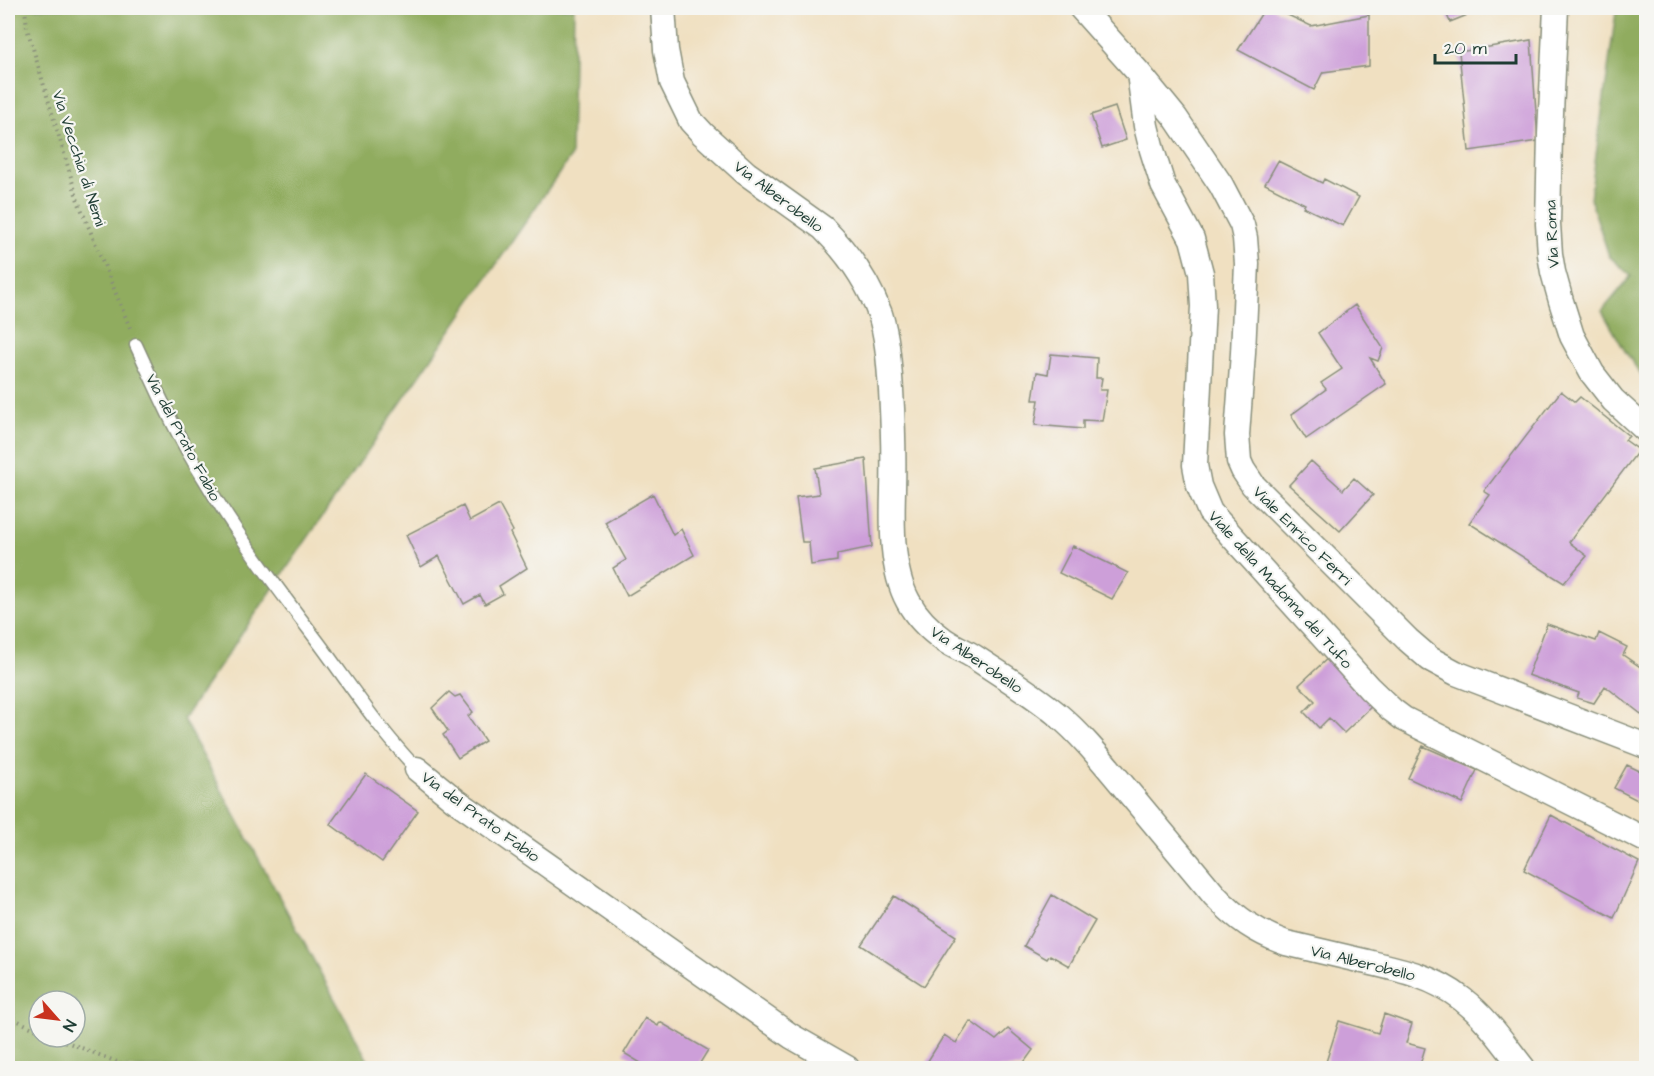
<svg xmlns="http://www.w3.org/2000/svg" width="1654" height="1076" viewBox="0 0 1654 1076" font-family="'Architects Daughter',sans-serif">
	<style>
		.forest { fill: #90ac5e; stroke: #587449; stroke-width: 1.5; fill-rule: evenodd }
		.building { fill: #cd9fd9 }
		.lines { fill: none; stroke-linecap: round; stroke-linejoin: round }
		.service-casing { stroke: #888e7a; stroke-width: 15 }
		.minor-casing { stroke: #888e7a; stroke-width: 27 }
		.path { stroke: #888e7a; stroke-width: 4; stroke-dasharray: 1.5 4.5; stroke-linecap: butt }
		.service { stroke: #fff; stroke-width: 12 }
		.minor { stroke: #fff; stroke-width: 24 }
		.labels { text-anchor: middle; stroke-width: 4.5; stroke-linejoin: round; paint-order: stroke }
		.street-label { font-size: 16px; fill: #1f3d34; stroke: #f6f6f2 }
	</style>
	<rect width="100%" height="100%" fill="#f6f6f2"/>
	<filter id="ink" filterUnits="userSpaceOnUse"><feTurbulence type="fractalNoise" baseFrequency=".0167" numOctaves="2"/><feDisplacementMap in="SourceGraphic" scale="12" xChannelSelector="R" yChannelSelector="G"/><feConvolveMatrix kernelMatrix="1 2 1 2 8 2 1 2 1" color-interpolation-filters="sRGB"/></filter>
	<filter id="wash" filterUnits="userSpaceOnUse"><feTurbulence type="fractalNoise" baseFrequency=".008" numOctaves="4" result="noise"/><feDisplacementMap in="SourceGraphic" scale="24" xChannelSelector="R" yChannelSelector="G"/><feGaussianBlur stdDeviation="1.35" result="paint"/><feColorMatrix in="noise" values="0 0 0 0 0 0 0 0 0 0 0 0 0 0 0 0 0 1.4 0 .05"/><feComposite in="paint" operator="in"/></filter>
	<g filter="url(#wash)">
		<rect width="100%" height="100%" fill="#f0e0c1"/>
		<path class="forest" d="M 8,8 L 574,8 L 571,156 L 183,719 L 372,1068 L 8,1068 ZM 39,1001 L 75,1001 L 75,1037 L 39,1037 Z
			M 1615,8 L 1646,8 L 1646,382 L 1625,351 L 1602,311 L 1631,276 L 1609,256 L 1590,198 L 1616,12 Z"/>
		<g id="blocks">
			<path class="building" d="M 1265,8 L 1273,8 L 1311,26 L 1369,15 L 1369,66 L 1323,72 L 1314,90 L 1238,50 Z
				M 1444,8 L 1485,8 L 1450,22 Z
				M 1531,40 L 1538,141 L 1469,151 L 1459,52 Z
				M 1115,107 L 1126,140 L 1102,148 L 1091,115 Z
				M 1278,161 L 1322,183 L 1324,179 L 1359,197 L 1343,226 L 1303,207 L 1305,204 L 1265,184 Z
				M 1355,305 L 1383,348 L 1378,361 L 1370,358 L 1386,384 L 1306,439 L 1291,415 L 1326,389 L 1321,383 L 1342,369 L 1318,333 Z
				M 1051,354 L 1097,358 L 1096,378 L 1102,378 L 1100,390 L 1107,390 L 1102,421 L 1083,420 L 1083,429 L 1035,425 L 1039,400 L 1033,400 L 1037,372 L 1048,374 Z
				M 1561,391 L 1575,402 L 1580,397 L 1629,436 L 1625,440 L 1639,450 L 1569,542 L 1587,556 L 1564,583 L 1469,523 L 1490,495 L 1484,491 Z
				M 866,459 L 872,547 L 837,554 L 837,561 L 811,565 L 809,542 L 802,542 L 796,497 L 819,494 L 815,468 Z
				M 1311,461 L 1343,490 L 1354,478 L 1373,495 L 1340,531 L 1289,485 Z
				M 653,494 L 673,535 L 681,529 L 694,555 L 627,596 L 613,568 L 626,560 L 605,522 Z
				M 499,505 L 513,531 L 510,533 L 527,568 L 499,586 L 503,594 L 485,604 L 480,595 L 464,604 L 439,556 L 421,567 L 406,535 L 463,506 L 470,521 Z
				M 1073,546 L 1128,573 L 1112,599 L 1059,573 Z
				M 1547,624 L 1596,641 L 1599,633 L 1627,647 L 1623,655 L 1646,671 L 1646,714 L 1645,717 L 1605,686 L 1594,703 L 1577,698 L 1579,693 L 1528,675 Z
				M 1330,656 L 1375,703 L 1344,733 L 1329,718 L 1319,728 L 1304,712 L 1315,701 L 1299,685 Z
				M 449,692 L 455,697 L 460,695 L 473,712 L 468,716 L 485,741 L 458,758 L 443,735 L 448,731 L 432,708 Z
				M 1423,746 L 1477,770 L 1462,803 L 1408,778 Z
				M 1627,765 L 1646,774 L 1645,804 L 1614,788 Z
				M 366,774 L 418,811 L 382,862 L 330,824 Z
				M 1551,815 L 1639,862 L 1614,918 L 1524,870 Z
				M 1052,895 L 1095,921 L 1069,966 L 1050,955 L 1047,959 L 1024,946 Z
				M 894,896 L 956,936 L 924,986 L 861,945 Z
				M 1384,1014 L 1412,1024 L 1406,1043 L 1425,1048 L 1419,1068 L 1348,1068 L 1326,1062 L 1339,1021 L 1378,1033 Z
				M 645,1018 L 658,1026 L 660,1022 L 708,1050 L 697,1068 L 649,1068 L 624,1053 Z
				M 970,1021 L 996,1040 L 1008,1029 L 1033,1050 L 1020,1068 L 935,1068 L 926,1064 L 944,1035 L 956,1043 Z
				M 1233,1066 L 1261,1066 L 1270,1067 L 1233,1068 Z"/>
		</g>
	</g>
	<g filter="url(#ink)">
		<use href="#blocks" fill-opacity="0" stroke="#888e7a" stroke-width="1.5"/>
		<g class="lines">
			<defs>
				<path id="service" d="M 136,345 C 157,390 177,437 204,479 C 238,537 279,590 319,643 C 351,686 380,731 417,769"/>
				<path id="minor" d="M 663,8 L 666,50 L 672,82 L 691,121 L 703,134 L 746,173 L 823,228 C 847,252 868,282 880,314 C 888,339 889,365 891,390 C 893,423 894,457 893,490 C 892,524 891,570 908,601 C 916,616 930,630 944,640 C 954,647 966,651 976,658 C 1003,676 1033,694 1058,715 C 1083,736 1104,763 1125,788 C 1155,824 1185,860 1215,896 C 1237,919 1256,932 1286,943 C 1312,949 1337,955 1363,961 C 1398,969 1433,976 1462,999 C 1487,1018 1504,1044 1523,1068
					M 1081,8 L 1139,73 L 1175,117 L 1221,185 L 1242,225 L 1245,238 L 1247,264 L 1243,353 L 1237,435 L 1239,461 L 1243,470 L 1253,485 L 1408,640 L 1430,659 L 1456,673 L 1646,746
					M 1556,8 L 1550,134 L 1548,224 L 1550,254 L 1553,272 L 1561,301 L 1572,336 L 1592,373 L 1613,400 L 1646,430
					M 1139,73 L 1146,126 L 1152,150 L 1163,185 L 1192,239 L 1201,273 L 1203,306 L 1195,465 L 1199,486 L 1210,512 L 1369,688 L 1392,710 L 1404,719 L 1646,840
					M 417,769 L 455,800 L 791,1036 L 847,1068"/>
			</defs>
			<use href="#service" class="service-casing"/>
			<use href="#minor" class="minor-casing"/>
			<path class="path" d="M 25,8 L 27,28 L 78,201 L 130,328
				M 8,1016 L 39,1031
				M 54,1037 L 132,1068"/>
			<use href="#service" class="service"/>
			<use href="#minor" class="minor"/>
		</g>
	</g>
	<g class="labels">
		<g class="street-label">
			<text transform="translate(80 158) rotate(72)" y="6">Via Vecchia di Nemi</text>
			<text transform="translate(779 196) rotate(37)" y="6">Via Alberobello</text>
			<text transform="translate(1551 234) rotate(-93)" y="6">Via Roma</text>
			<text transform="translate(184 437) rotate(62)" y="6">Via del Prato Fabio</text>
			<text transform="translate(1303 535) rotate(45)" y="6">Viale Enrico Ferri</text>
			<text transform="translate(1281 589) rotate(48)" y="6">Viale della Madonna del Tufo</text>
			<text transform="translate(977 659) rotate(34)" y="6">Via Alberobello</text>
			<text transform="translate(481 816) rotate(36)" y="6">Via del Prato Fabio</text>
			<text transform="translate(1363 962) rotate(14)" y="6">Via Alberobello</text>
		</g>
	</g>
	<rect width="1654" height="1076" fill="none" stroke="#f6f6f2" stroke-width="30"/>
	<g transform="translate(57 1019) rotate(118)"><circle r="28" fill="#f6f6f2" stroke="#a0aca6" stroke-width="1.5"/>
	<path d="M0-4.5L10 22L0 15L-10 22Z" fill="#c8321e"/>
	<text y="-9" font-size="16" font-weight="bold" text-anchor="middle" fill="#1f3d34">N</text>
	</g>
	<path d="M1435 54v9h81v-9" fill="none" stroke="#1f3d34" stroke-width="3"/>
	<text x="1444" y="54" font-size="18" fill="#1f3d34" stroke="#f6f6f2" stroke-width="4.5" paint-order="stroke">20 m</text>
</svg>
